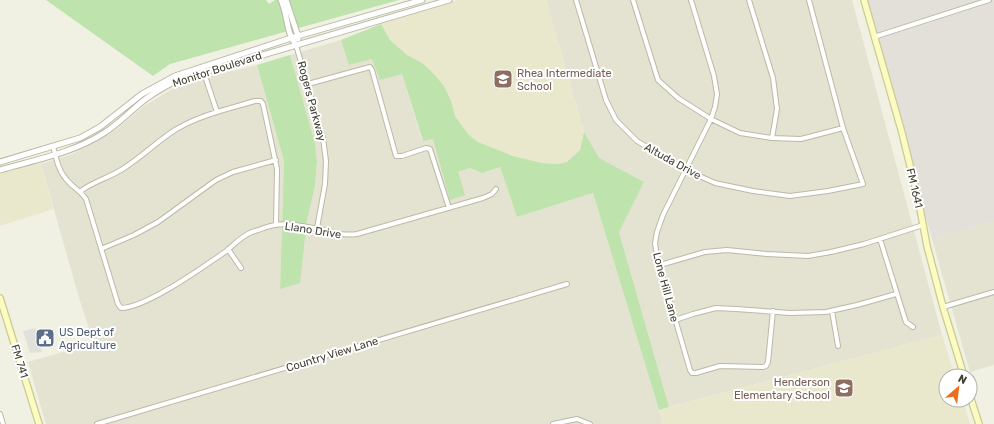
<svg xmlns="http://www.w3.org/2000/svg" width="994" height="424" viewBox="0 0 994 424" font-family="Rubik,sans-serif">
	<style>
		.residential { fill: #e4e3d1 }
		.industrial { fill: #e2e0d8 }
		.education { fill: #e9e8cd }
		.green { fill: #bee3ad }
		.parking { fill: #e1e0db }
		.lines { fill: none; stroke-linecap: round; stroke-linejoin: round }
		.minor-casing { stroke: #bbb9a6; stroke-width: 6 }
		.tertiary-casing { stroke: #bbb9a6; stroke-width: 7 }
		.secondary-casing { stroke: #cbca92; stroke-width: 8 }
		.minor { stroke: #fff; stroke-width: 4 }
		.tertiary { stroke: #fff; stroke-width: 5 }
		.secondary { stroke: #fbfbc2; stroke-width: 5.5 }
		.labels { text-anchor: middle; stroke-width: 4; stroke-linejoin: round; paint-order: stroke }
		.street-label { font-size: 11px; fill: #424034; stroke: #fff }
		.education-label { font-size: 11px; fill: #785e54; stroke: #fff; text-anchor: start }
		.service-label { font-size: 11px; fill: #4e5e75; stroke: #fff; text-anchor: start }
	</style>
	<rect width="100%" height="100%" fill="#f0f0e3"/>
	<path class="residential" d="M 546,0 L 852,0 L 942,335 L 669,407 L 619,232 L 644,182 L 598,158 L 584,132 Z
		M 341,40 L 349,65 L 372,59 L 402,74 L 422,141 L 433,139 L 458,172 L 470,168 L 482,173 L 500,167 L 517,217 L 593,193 L 663,424 L 46,424 L 28,362 L 94,343 L 80,301 L 41,164 L 73,154 L 117,129 L 144,106 L 182,83 L 257,65 L 284,161 L 280,289 L 307,220 L 315,186 L 317,161 L 315,143 L 290,55 Z
		M 994,221 L 994,365 L 970,372 L 932,239 Z"/>
	<path class="industrial" d="M 863,0 L 994,0 L 994,221 L 932,239 Z"/>
	<path class="education" d="M 456,0 L 546,0 L 584,132 L 580,150 L 567,163 L 559,164 L 542,163 L 513,156 L 478,142 L 468,134 L 455,116 L 451,101 L 432,72 L 422,63 L 407,55 L 390,40 L 381,24 Z
		M 29,164 L 41,164 L 53,209 L 0,226 L 0,173 Z
		M 942,335 L 955,376 L 946,376 L 946,400 L 963,400 L 970,424 L 663,424 L 659,410 Z"/>
	<path class="green" d="M 46,0 L 266,0 L 269,4 L 275,0 L 399,0 L 170,64 L 153,76 Z
		M 381,24 L 390,40 L 407,55 L 422,63 L 432,72 L 444,86 L 451,101 L 455,116 L 468,134 L 478,142 L 513,156 L 542,163 L 559,164 L 567,162 L 580,150 L 584,132 L 599,158 L 644,182 L 619,232 L 669,407 L 659,410 L 593,193 L 517,217 L 500,167 L 482,173 L 470,168 L 458,172 L 465,195 L 450,200 L 433,139 L 423,141 L 402,74 L 380,80 L 372,59 L 349,65 L 341,40 Z
		M 290,55 L 315,143 L 317,161 L 315,186 L 307,220 L 300,283 L 280,289 L 284,161 L 257,65 Z"/>
	<path class="parking" d="M 35,328 L 42,352 L 30,353 L 23,331 Z"/>
	<g class="lines">
		<defs>
			<path id="minor" d="M 576,0 L 606,100 L 616,120 L 637,141 L 686,170 L 715,183 L 753,191 L 790,196 L 828,191 L 863,184 L 843,128 L 809,0
				M 633,0 L 658,80 L 678,98 L 711,119 L 740,133 L 772,138 L 801,139 L 843,128
				M 691,0 L 714,76 L 717,94 L 715,107 L 711,119 L 663,215 L 657,232 L 655,243 L 657,257 L 690,370 L 692,373 L 696,373 L 720,366 L 763,367 L 766,366 L 768,362 L 773,311
				M 749,0 L 773,78 L 777,109 L 772,138
				M 874,37 L 989,0
				M 296,45 L 323,138 L 326,161 L 325,184 L 317,228
				M 203,70 L 217,112
				M 308,84 L 370,67 L 372,70 L 396,156 L 402,156 L 426,148 L 430,149 L 449,208
				M 53,146 C 56,157 58,170 66,179 C 72,187 80,190 86,199 L 118,304 L 121,308 C 146,308 203,267 225,252 C 234,245 241,236 252,232 C 259,230 268,226 275,225 C 286,223 307,226 318,229 C 331,232 343,236 357,234 L 483,198 L 492,194 L 496,189
				M 81,191 C 92,182 108,178 121,170 C 141,158 156,142 175,130 C 200,115 228,109 255,101 L 261,101 L 263,104 L 277,169 L 276,225
				M 880,239 L 904,316 L 906,322 L 913,327
				M 101,249 L 134,235 L 158,222 L 216,180 L 233,172 L 276,160
				M 228,249 L 241,268
				M 660,265 L 705,252 L 727,250 L 767,254 L 808,256 L 831,252 L 864,244 L 923,225
				M 943,307 L 994,292
				M 832,311 L 838,346
				M 675,320 L 693,314 L 716,308 L 736,309 L 790,313 L 826,312 L 857,305 L 896,294
				M 0,414 L 3,424
				M 97,424 L 567,284
				M 553,424 L 577,419 L 590,424"/>
			<path id="tertiary" d="M 281,0 C 288,15 286,33 296,45
				M 286,0 L 298,36 L 298,39
				M 0,162 L 80,138 L 100,127 L 142,94 L 175,76 L 291,38 L 422,0
				M 0,170 C 35,160 73,153 104,133 C 120,123 132,109 147,98 C 157,91 167,85 178,80 L 449,0"/>
			<path id="secondary" d="M 864,0 L 902,133 L 918,198 L 927,246 L 943,307 L 964,376
				M 0,298 L 39,424
				M 970,396 L 979,424"/>
		</defs>
		<use href="#minor" class="minor-casing"/>
		<use href="#tertiary" class="tertiary-casing"/>
		<use href="#secondary" class="secondary-casing"/>
		<use href="#minor" class="minor"/>
		<use href="#tertiary" class="tertiary"/>
		<use href="#secondary" class="secondary"/>
	</g>
	<defs>
		<symbol id="school-square" viewBox="-11 -11 22 22"><rect x="-9" y="-9" width="18" height="18" rx="4" fill="#8d6e63" stroke="#fff"/><path d="M0-5L7-2L0 1L-7-2ZM-4 1L0 2.5L4 1V4Q0 6-4 4Z" fill="#fff"/></symbol>
		<symbol id="civic-square" viewBox="-11 -11 22 22"><rect x="-9" y="-9" width="18" height="18" rx="4" fill="#5c6f8a" stroke="#fff"/><path d="M-.6-6.5H3V-4.5H.6V-3L4-1V1h2V6H-6V1h2V-1L-.6-3ZM-1.2 2.5V6h2.4V2.5Z" fill="#fff"/></symbol>
	</defs>
	<g fill-rule="evenodd">
		<use href="#school-square" x="492" y="68" width="22" height="22"/>
		<use href="#civic-square" x="34" y="327" width="22" height="22"/>
		<use href="#school-square" x="833" y="377" width="22" height="22"/>
	</g>
	<g class="labels">
		<g class="street-label">
			<text transform="translate(217 69) rotate(-18)" y="4">Monitor Boulevard</text>
			<text transform="translate(312 101) rotate(75)" y="4">Rogers Parkway</text>
			<text transform="translate(673 161) rotate(29)" y="4">Altuda Drive</text>
			<text transform="translate(915 188) rotate(77)" y="4">FM 1641</text>
			<text transform="translate(313 230) rotate(9)" y="4">Llano Drive</text>
			<text transform="translate(666 287) rotate(75)" y="4">Lone Hill Lane</text>
			<text transform="translate(332 354) rotate(-17)" y="4">Country View Lane</text>
			<text transform="translate(20 361) rotate(73)" y="4">FM 741</text>
		</g>
		<g class="education-label">
			<text x="517" y="77">Rhea Intermediate<tspan x="517" dy="13">School</tspan></text>
			<text x="830" y="386" text-anchor="end">Henderson<tspan x="830" dy="13">Elementary School</tspan></text>
		</g>
		<g class="service-label">
			<text x="59" y="336">US Dept of<tspan x="59" dy="13">Agriculture</tspan></text>
		</g>
	</g>
	<g transform="translate(958 388) rotate(28)"><circle r="19" fill="#ffffff" stroke="#b3b3ae"/>
	<path d="M0-3L7 15L0 10L-7 15Z" fill="#ee6d1d"/>
	<text y="-6" font-size="11" font-weight="bold" text-anchor="middle" fill="#424034">N</text>
	</g>
</svg>
